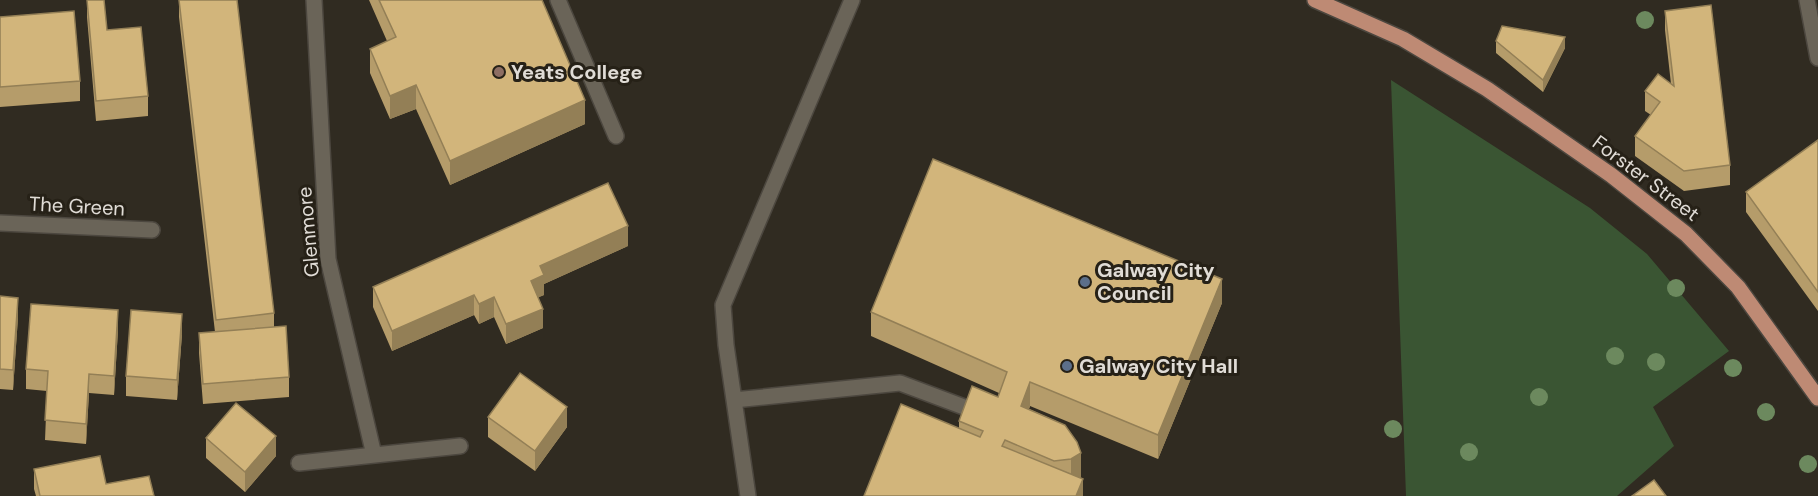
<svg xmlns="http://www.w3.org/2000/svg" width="1818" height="496" viewBox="0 0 1818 496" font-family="'DM Sans',sans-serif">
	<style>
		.green { fill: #3a5533 }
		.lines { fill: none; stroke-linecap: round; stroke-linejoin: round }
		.minor-casing { stroke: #4c473f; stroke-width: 18 }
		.major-casing { stroke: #4c473f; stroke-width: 18 }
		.minor { stroke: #6a6458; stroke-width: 15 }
		.major { stroke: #be8a74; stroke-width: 15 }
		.tree { fill: #6c895e }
		.wall { fill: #b59c6a }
		.shaded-wall { fill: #937f56 }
		.building { fill: #d2b57b; stroke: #937f56; stroke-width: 1.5 }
		.education-dot { fill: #8d6e63; stroke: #262117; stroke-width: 2 }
		.service-dot { fill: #5c6f8a; stroke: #262117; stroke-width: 2 }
		.labels { text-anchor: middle; stroke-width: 6; stroke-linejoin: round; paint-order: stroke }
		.poi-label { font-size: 20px; font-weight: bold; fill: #e0dcd6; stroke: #262117; text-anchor: start }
		.street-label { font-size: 20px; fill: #e0dcd6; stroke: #262117 }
	</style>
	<rect width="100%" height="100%" fill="#302b21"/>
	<path class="green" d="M 1391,80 L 1590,208 L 1647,254 L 1729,351 L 1653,407 L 1674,446 L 1617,496 L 1406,496 Z"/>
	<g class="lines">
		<defs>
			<path id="minor" d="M 314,0 L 328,259 L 374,455
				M 558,0 L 616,136
				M 1807,0 L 1818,58
				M 0,223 L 152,230
				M 734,400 L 900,383 L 972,410
				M 299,463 L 460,446
				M 748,496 L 726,345 L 723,305 L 852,0"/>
			<path id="major" d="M 1315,0 L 1403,39 L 1487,89 L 1611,175 L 1686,234 L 1738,287 L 1818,398"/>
		</defs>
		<use href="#minor" class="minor-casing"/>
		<use href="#major" class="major-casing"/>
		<use href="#minor" class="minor"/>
		<use href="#major" class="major"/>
	</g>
	<g class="tree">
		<circle cx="1645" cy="20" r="9"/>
		<circle cx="1676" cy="288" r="9"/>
		<circle cx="1615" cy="356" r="9"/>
		<circle cx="1656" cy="362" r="9"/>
		<circle cx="1733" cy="368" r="9"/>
		<circle cx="1539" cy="397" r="9"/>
		<circle cx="1766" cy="412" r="9"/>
		<circle cx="1393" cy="429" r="9"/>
		<circle cx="1469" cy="452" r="9"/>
		<circle cx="1808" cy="464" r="9"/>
	</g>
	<path class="wall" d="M 87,0 L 148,96 L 148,116 L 96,121 L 87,17 Z
		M 179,0 L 274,313 L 274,327 L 289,377 L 289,397 L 203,404 L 199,353 L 199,333 L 215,332 L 179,17 Z
		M 369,0 L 542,0 L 585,124 L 450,185 L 416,109 L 390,119 L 370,73 L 370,49 L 387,41 Z
		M 1665,11 L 1730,165 L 1730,185 L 1684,191 L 1635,156 L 1635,136 L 1651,115 L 1645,111 L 1645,91 L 1671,84 L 1665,30 Z
		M 0,17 L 80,81 L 80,101 L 0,107 Z
		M 1496,41 L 1565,48 L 1543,92 L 1496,53 Z
		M 1818,140 L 1818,311 L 1746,212 L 1746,192 Z
		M 628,246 L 544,284 L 544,295 L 538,297 L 543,328 L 506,344 L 494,317 L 479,324 L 474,315 L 392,351 L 373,307 L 373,287 Z
		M 0,296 L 18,317 L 13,390 L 0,389 Z
		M 1222,303 L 1158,459 L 1030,406 L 1029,409 L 1065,425 L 1081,477 L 1079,478 L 1083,496 L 959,428 L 959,421 L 998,397 L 999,393 L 871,336 L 871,312 Z
		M 118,330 L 114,395 L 89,393 L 86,444 L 45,440 L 47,391 L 26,389 L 26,369 Z
		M 182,334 L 177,400 L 126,396 L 126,376 Z
		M 488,417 L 567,427 L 535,471 L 488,437 Z
		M 206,438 L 276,456 L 245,492 L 206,458 Z
		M 34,469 L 106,484 L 154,496 L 36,496 L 34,489 Z"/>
	<path class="shaded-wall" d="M 1565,37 L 1565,48 L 1543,92 L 1543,80 Z
		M 416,85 L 416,109 L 390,119 L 390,96 Z
		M 585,100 L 585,124 L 450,185 L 450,161 Z
		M 628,226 L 628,246 L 544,284 L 544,295 L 531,301 L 531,281 L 540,266 Z
		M 1222,279 L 1222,303 L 1158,459 L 1158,435 Z
		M 474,295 L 474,315 L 392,351 L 392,331 Z
		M 494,297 L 494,317 L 479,324 L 479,304 Z
		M 18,298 L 18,317 L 13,390 L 13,370 Z
		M 543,309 L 543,328 L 506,344 L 506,324 Z
		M 118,310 L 118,330 L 114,395 L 114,376 Z
		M 182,314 L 182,334 L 177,400 L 177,380 Z
		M 89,374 L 89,393 L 86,444 L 86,424 Z
		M 1030,382 L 1030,406 L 1021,430 L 1021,406 Z
		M 567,407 L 567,427 L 535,471 L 535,451 Z
		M 276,436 L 276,456 L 245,492 L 245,472 Z
		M 1081,453 L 1081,477 L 1071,483 L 1071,459 Z
		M 1083,479 L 1083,496 L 1076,496 Z"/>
	<path class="building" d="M 87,0 L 104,0 L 107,30 L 141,27 L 148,96 L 96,101 Z
		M 179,0 L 237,0 L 274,313 L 216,320 Z
		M 379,0 L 542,0 L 585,100 L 450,161 L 416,85 L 390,96 L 370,49 L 396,37 Z
		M 1711,5 L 1730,165 L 1684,171 L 1635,136 L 1660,102 L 1645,91 L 1658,74 L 1674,86 L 1665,11 Z
		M 74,11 L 80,81 L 0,87 L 0,17 Z
		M 1502,26 L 1565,37 L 1543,80 L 1496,41 Z
		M 1818,140 L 1818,292 L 1746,192 Z
		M 933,159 L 1222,279 L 1158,435 L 1030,382 L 1021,406 L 1065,425 L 1077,442 L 1081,453 L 1071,459 L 1054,461 L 1005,440 L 1002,446 L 1083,479 L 1076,496 L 864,496 L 901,404 L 980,437 L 983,431 L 959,421 L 972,386 L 998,397 L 1007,372 L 871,312 Z
		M 608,183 L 628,226 L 540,266 L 544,275 L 531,281 L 543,309 L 506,324 L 494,297 L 479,304 L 474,295 L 392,331 L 373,287 Z
		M 0,296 L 18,298 L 13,370 L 0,369 Z
		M 31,304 L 118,310 L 114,376 L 89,374 L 86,424 L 45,420 L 48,371 L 26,369 Z
		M 131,310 L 182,314 L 177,380 L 126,376 Z
		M 286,326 L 289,377 L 203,384 L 199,333 Z
		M 520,373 L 567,407 L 535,451 L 488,417 Z
		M 236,403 L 276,436 L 245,472 L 206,438 Z
		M 100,456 L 106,484 L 149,476 L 154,496 L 40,496 L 34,469 Z
		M 1654,480 L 1666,496 L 1632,496 Z"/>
	<circle class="education-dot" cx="499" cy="72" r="6"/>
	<g class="service-dot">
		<circle cx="1085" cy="282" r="6"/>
		<circle cx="1067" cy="366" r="6"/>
	</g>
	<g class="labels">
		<g class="poi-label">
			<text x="511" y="79">Yeats College</text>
			<text x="1097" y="277">Galway City<tspan x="1097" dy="23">Council</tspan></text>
			<text x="1079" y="373">Galway City Hall</text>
		</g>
		<g class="street-label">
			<text transform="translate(1646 178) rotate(37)" y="7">Forster Street</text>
			<text transform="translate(77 206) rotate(3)" y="7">The Green</text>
			<text transform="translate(308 232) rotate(-95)" y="7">Glenmore</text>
		</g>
	</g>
</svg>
